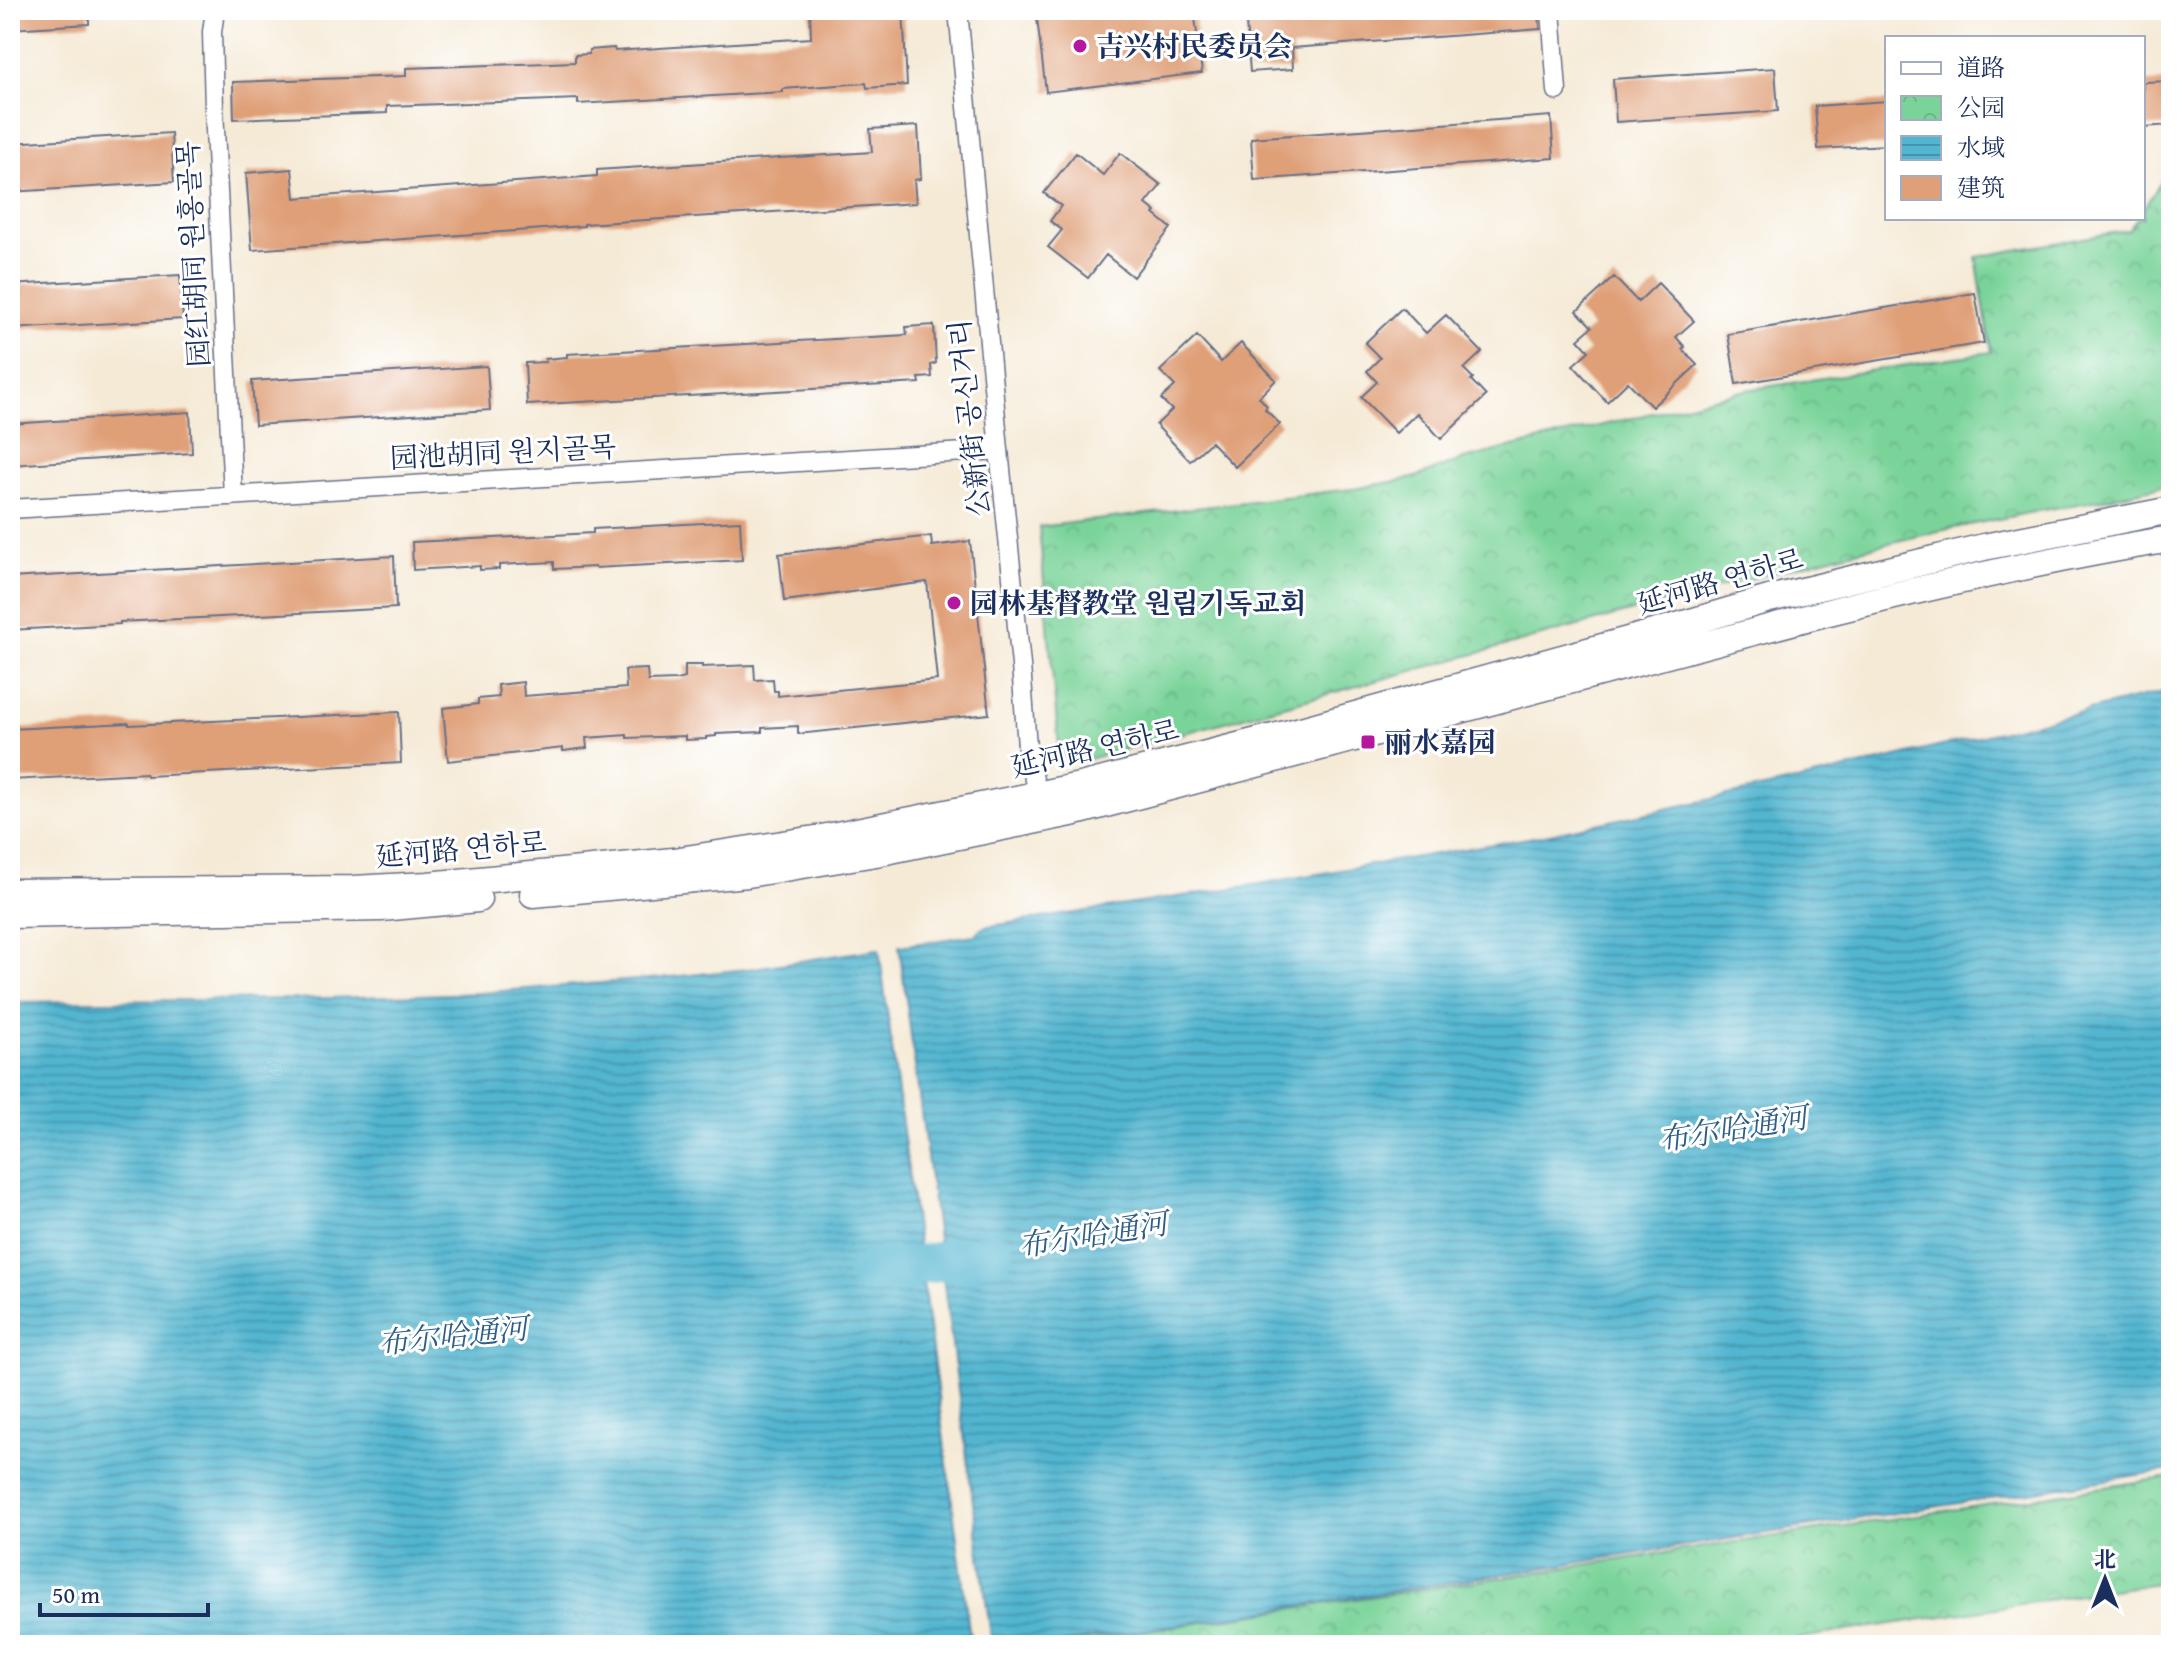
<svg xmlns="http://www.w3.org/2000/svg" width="2181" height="1655" viewBox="0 0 2181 1655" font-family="'Gentium Book Plus','Noto Serif SC','Noto Serif KR',serif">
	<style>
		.park { fill: url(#park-crowns); stroke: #4a827c; stroke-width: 2 }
		.water { fill: url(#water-rules); stroke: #367297; stroke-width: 2 }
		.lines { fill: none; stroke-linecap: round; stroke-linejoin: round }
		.river { stroke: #52b6d0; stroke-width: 40 }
		.building { fill: #df9f77 }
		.minor-casing { stroke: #677088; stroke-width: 21 }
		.secondary-casing { stroke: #677088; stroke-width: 29 }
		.minor { stroke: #fff; stroke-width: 18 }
		.secondary { stroke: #fff; stroke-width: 26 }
		.poi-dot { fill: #b5179e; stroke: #fff; stroke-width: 3 }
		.labels { text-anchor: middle; stroke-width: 6; stroke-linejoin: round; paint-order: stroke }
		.poi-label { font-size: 28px; font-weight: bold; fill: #1b2f5e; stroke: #fff; text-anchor: start }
		.street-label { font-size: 28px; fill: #1b2f5e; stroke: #fff }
		.water-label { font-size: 30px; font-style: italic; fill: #2e5e86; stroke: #fff }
	</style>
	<defs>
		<pattern id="park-crowns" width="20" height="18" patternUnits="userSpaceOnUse" patternTransform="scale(2)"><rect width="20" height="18" fill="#7ad49a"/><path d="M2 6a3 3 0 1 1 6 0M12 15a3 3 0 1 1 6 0" fill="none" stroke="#69b687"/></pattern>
		<pattern id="water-rules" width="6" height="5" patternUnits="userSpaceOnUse" patternTransform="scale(2)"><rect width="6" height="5" fill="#52b6d0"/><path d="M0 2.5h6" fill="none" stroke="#4394ac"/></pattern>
	</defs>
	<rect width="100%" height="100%" fill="#fff"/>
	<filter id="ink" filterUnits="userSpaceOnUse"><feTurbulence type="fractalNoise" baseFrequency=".0125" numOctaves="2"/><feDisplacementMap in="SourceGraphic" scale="16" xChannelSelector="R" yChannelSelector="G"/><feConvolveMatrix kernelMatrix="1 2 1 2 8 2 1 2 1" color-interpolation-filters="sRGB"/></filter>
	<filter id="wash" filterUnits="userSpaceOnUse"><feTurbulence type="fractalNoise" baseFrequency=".006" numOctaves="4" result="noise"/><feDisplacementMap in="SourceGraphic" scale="32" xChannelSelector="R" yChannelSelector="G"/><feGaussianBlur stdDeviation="1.8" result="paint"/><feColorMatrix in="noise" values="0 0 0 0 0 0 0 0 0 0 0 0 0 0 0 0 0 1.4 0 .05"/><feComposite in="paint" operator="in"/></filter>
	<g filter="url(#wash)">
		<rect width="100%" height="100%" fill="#f5ead6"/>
		<path class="park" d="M 2171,167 L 2171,484 L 2105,499 L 2038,511 L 1939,531 L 1839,555 L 1085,760 L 1060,757 L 1039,527 L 1359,488 L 1413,478 L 1464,459 L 1746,390 L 1991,352 L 1976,257 L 2129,230 L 2137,218 L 2143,218 L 2143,209 Z
			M 2171,1477 L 2171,1581 L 1755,1645 L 1050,1645 Z"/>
		<path class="water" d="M 2171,690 L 2171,1470 L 1048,1645 L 992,1645 L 899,946 L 975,935 L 984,927 L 1247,886 L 1540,836 L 1810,778 Z
			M 879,949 L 971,1645 L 10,1645 L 10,1002 L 300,999 L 478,993 L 661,978 L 747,969 Z"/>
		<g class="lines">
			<path class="river" d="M 868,1273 L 994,1253"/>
		</g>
		<g id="blocks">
			<path class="building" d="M 10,10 L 89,10 L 89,24 L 10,29 Z
				M 810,10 L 903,10 L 907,85 L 867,88 L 866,83 L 783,89 L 783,92 L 578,104 L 578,99 L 387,106 L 387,113 L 234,119 L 233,82 L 406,76 L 406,68 L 575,62 L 575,55 L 589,54 L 589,50 L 614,48 L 615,51 L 811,38 Z
				M 1036,10 L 1194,10 L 1202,73 L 1046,92 Z
				M 1245,10 L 1539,10 L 1540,29 L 1292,48 L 1293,69 L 1250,72 Z
				M 1775,68 L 1778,111 L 1616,122 L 1613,79 Z
				M 2171,81 L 2171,125 L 2143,127 L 2143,82 Z
				M 1887,101 L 1887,145 L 1818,149 L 1815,106 Z
				M 1551,116 L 1554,158 L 1254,180 L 1251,138 Z
				M 918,126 L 921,179 L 914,180 L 916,203 L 584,224 L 584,226 L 252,250 L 246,173 L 292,169 L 295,198 L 597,176 L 597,170 L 872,152 L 870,129 Z
				M 171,133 L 174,182 L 10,192 L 10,143 Z
				M 1076,153 L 1103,175 L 1120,153 L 1161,185 L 1146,204 L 1156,212 L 1154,214 L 1171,228 L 1133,277 L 1106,255 L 1088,278 L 1048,247 L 1062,230 L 1050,221 L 1061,206 L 1044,193 Z
				M 180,275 L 183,319 L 10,329 L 10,285 Z
				M 1614,277 L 1638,302 L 1658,283 L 1694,321 L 1676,337 L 1685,347 L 1682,349 L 1697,365 L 1652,407 L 1628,382 L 1607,402 L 1573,365 L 1589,351 L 1578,339 L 1592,327 L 1577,311 Z
				M 1975,293 L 1984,343 L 1736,384 L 1728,334 Z
				M 1402,308 L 1426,333 L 1446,315 L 1482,352 L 1464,369 L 1473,378 L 1471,380 L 1486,396 L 1441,439 L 1417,413 L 1396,433 L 1361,397 L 1377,382 L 1367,371 L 1380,358 L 1365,343 Z
				M 934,325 L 936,363 L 931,365 L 932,377 L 919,378 L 920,383 L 527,405 L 525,363 L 546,362 L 545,359 L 567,357 L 567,354 L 907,335 L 906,327 Z
				M 1197,336 L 1221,362 L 1241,343 L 1276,380 L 1259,397 L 1267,406 L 1265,409 L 1280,424 L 1235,467 L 1211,442 L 1190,461 L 1156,425 L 1172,410 L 1161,399 L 1175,386 L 1160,371 Z
				M 487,366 L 490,410 L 255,425 L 252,381 Z
				M 190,412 L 192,453 L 10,465 L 10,424 Z
				M 740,521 L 742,560 L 595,568 L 595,567 L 554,569 L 554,562 L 499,565 L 499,569 L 480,570 L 480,566 L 413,570 L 412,542 L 593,533 L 593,529 Z
				M 931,536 L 932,546 L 970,541 L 989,714 L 798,734 L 798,726 L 762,728 L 762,732 L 716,734 L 716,736 L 706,737 L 706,739 L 685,740 L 685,736 L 627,738 L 627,735 L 586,738 L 587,748 L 563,751 L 563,748 L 448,761 L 443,708 L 478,704 L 478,699 L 499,697 L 498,685 L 523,682 L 524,696 L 626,688 L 625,670 L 647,669 L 648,681 L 676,680 L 685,678 L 685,665 L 702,665 L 702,667 L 754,665 L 755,680 L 773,679 L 774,691 L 778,691 L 778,696 L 937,680 L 927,582 L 784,601 L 779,554 Z
				M 394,556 L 396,608 L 120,622 L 120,624 L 10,630 L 10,578 Z
				M 399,712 L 401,763 L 147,776 L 146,773 L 10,780 L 10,729 L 129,723 L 129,725 Z"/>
		</g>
	</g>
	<g filter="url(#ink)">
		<use href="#blocks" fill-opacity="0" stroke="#677088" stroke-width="2"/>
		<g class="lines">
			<defs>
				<path id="minor" d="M 215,10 L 212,32 L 214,109 L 233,496
					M 958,10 L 999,450 L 1021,665 L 1027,747 L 1039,803
					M 1551,10 L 1557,91
					M 10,509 L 999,450"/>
				<path id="secondary" d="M 10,892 L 353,889 L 428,885 L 673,861 L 822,838 L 1080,786 L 1297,731 L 1657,632 L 1769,599 L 1984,547 L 2171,510
					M 533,894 L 748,874 L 876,853 L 1076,812 L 1825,613 C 1939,584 2054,558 2171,539
					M 10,915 L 381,908 L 478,899"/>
			</defs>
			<use href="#minor" class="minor-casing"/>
			<use href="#secondary" class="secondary-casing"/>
			<use href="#minor" class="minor"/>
			<use href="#secondary" class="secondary"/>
		</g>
	</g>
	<g class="poi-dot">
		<circle cx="1080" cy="46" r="8"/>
		<circle cx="954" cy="603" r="8"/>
		<rect x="1360" y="734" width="16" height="16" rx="4"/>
	</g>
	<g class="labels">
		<g class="poi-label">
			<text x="1096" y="56">吉兴村民委员会</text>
			<text x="970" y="613">园林基督教堂 원림기독교회</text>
			<text x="1384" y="752">丽水嘉园</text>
		</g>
		<g class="street-label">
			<text transform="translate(193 254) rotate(-93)" y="10">园红胡同 원홍골목</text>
			<text transform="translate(969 418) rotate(-96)" y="10">公新街 공신거리</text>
			<text transform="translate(503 452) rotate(-3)" y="10">园池胡同 원지골목</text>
			<text transform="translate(1720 581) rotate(-16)" y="10">延河路 연하로</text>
			<text transform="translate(1095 748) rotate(-13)" y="10">延河路 연하로</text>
			<text transform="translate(461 849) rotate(-5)" y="10">延河路 연하로</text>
		</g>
		<g class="water-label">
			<text transform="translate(1733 1129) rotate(-9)" y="10">布尔哈通河</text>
			<text transform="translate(1093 1235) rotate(-9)" y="10">布尔哈通河</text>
			<text transform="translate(453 1336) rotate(-6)" y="10">布尔哈通河</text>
		</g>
	</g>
	<rect width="2181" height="1655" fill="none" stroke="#fff" stroke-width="40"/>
	<rect x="1885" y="36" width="260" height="184" fill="#ffffff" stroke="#a4acbf" stroke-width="2"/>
	<rect x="1901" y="62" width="40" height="12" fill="#ffffff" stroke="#a4acbf" stroke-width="2"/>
	<text x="1957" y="76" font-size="24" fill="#1b2f5e">道路</text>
	<rect x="1901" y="96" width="40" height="24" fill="url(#park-crowns)" stroke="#a4acbf" stroke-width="2"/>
	<text x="1957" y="116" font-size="24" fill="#1b2f5e">公园</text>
	<rect x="1901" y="136" width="40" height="24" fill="url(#water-rules)" stroke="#a4acbf" stroke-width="2"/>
	<text x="1957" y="156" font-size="24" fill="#1b2f5e">水域</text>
	<rect x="1901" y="176" width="40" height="24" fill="#df9f77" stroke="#a4acbf" stroke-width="2"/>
	<text x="1957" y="196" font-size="24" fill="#1b2f5e">建筑</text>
	<g transform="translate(2105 1579)" stroke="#ffffff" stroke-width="6" paint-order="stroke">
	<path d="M0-6L14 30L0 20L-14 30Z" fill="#1b2f5e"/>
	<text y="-12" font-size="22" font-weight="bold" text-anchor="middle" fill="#1b2f5e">北</text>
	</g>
	<path d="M40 1603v12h168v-12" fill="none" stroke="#1b2f5e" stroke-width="4"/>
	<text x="52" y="1603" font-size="24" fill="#1b2f5e" stroke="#ffffff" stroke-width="6" paint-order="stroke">50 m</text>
</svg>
